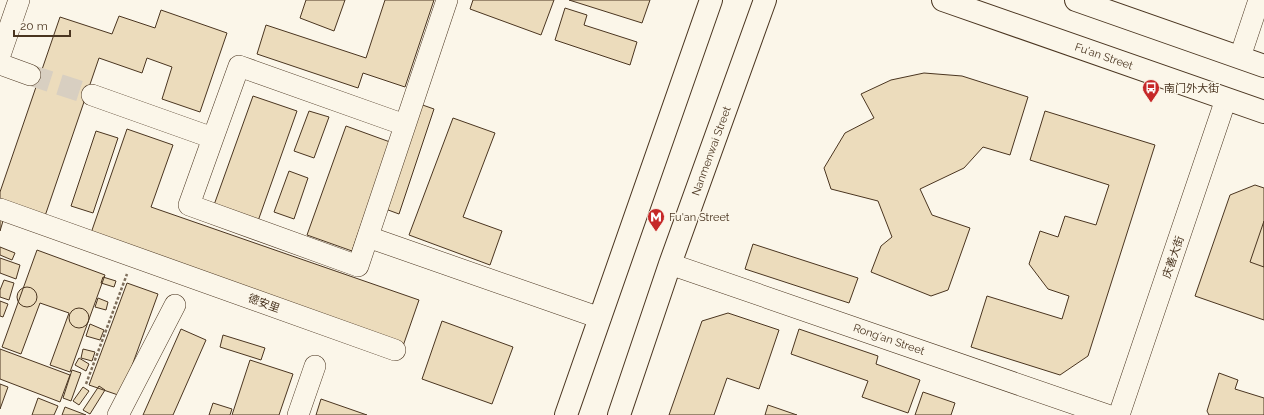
<svg xmlns="http://www.w3.org/2000/svg" width="1264" height="415" viewBox="0 0 1264 415" font-family="Raleway,'Noto Sans SC',sans-serif">
	<style>
		.building { fill: #ecdcbc; stroke: #4a3520 }
		.lines { fill: none; stroke-linecap: round; stroke-linejoin: round }
		.minor-tunnel { stroke: #d8cfc1; stroke-width: 21; stroke-dasharray: 21 10; stroke-linecap: butt }
		.minor-casing { stroke: #4a3520; stroke-width: 22 }
		.major-casing { stroke: #4a3520; stroke-width: 24 }
		.path { stroke: #7f6f5c; stroke-width: 2.5; stroke-dasharray: 3 2; stroke-linecap: butt }
		.minor { stroke: #fbf6e9; stroke-width: 21 }
		.major { stroke: #fbf6e9; stroke-width: 22 }
		.labels { text-anchor: middle; stroke-width: 3; stroke-linejoin: round; paint-order: stroke }
		.street-label { font-size: 11px; fill: #4a3520; stroke: #fbf6e9 }
		.poi-label { font-size: 11px; fill: #4a3520; stroke: #fbf6e9; text-anchor: start }
	</style>
	<rect width="100%" height="100%" fill="#fbf6e9"/>
	<path class="building" d="M 306,0 L 345,0 L 334,31 L 300,18 Z
		M 385,0 L 434,0 L 405,87 L 363,73 L 358,88 L 257,54 L 266,25 L 366,58 Z
		M 473,0 L 554,0 L 541,35 L 470,9 Z
		M 569,0 L 650,0 L 642,23 Z
		M 565,8 L 587,15 L 584,25 L 637,42 L 630,65 L 555,40 Z
		M 161,10 L 227,33 L 200,112 L 162,99 L 172,67 L 147,58 L 142,73 L 99,58 L 45,216 L 0,201 L 0,192 L 60,17 L 112,34 L 119,16 L 155,28 Z
		M 924,73 L 962,76 L 1028,97 L 1010,155 L 983,147 L 964,168 L 920,189 L 932,215 L 970,228 L 948,290 L 931,296 L 871,272 L 881,246 L 892,237 L 878,201 L 831,189 L 824,168 L 845,133 L 874,118 L 861,94 L 891,80 Z
		M 253,96 L 297,111 L 258,221 L 214,205 Z
		M 414,102 L 434,109 L 399,214 L 380,207 Z
		M 309,111 L 329,117 L 314,158 L 294,151 Z
		M 1045,111 L 1155,145 L 1088,356 L 1060,375 L 971,347 L 987,296 L 1062,319 L 1069,296 L 1048,289 L 1029,264 L 1040,231 L 1058,237 L 1065,216 L 1096,225 L 1109,185 L 1030,160 Z
		M 453,118 L 495,133 L 463,217 L 502,231 L 490,265 L 409,235 Z
		M 346,126 L 390,142 L 352,251 L 307,235 Z
		M 127,129 L 173,145 L 151,207 L 419,300 L 403,346 L 90,236 Z
		M 96,131 L 118,138 L 93,213 L 71,206 Z
		M 289,171 L 308,178 L 294,219 L 274,212 Z
		M 1255,185 L 1264,188 L 1264,320 L 1195,296 L 1230,195 Z
		M 0,220 L 3,221 L 0,231 Z
		M 1264,221 L 1264,267 L 1250,262 Z
		M 753,244 L 858,278 L 849,303 L 745,269 Z
		M 0,247 L 15,253 L 12,260 L 0,255 Z
		M 37,250 L 105,275 L 70,372 L 50,365 L 69,313 L 40,303 L 21,354 L 2,347 Z
		M 0,258 L 20,265 L 16,279 L 0,273 Z
		M 103,277 L 116,281 L 114,287 L 101,283 Z
		M 4,280 L 14,283 L 9,300 L 0,297 L 0,290 Z
		M 127,283 L 158,294 L 121,396 L 89,385 Z
		M17 297a10 10 0 1 1 20 0a10 10 0 1 1-20 0Z
		M 98,298 L 108,302 L 106,310 L 95,307 Z
		M 0,301 L 8,304 L 3,317 L 0,316 Z
		M69 318a10 10 0 1 1 20 0a10 10 0 1 1-20 0Z
		M 728,313 L 779,330 L 759,389 L 727,378 L 714,415 L 669,415 L 702,321 Z
		M 442,321 L 513,347 L 492,404 L 422,379 Z
		M 90,324 L 104,330 L 100,340 L 86,336 Z
		M 181,329 L 206,340 L 173,415 L 143,415 Z
		M 799,329 L 878,356 L 876,364 L 920,380 L 908,413 L 862,397 L 868,381 L 791,354 Z
		M 223,335 L 265,348 L 261,360 L 220,347 Z
		M 0,349 L 70,375 L 60,402 L 0,379 Z
		M 83,349 L 95,352 L 92,361 L 81,358 Z
		M 79,358 L 89,364 L 86,371 L 75,365 Z
		M 250,360 L 293,374 L 279,415 L 232,415 Z
		M 72,370 L 81,373 L 71,401 L 63,398 Z
		M 1219,373 L 1238,380 L 1235,389 L 1264,398 L 1264,415 L 1209,415 L 1207,411 Z
		M 0,384 L 8,387 L 0,409 Z
		M 99,386 L 105,390 L 90,414 L 83,410 Z
		M 83,387 L 89,391 L 79,405 L 73,401 Z
		M 923,392 L 955,403 L 951,415 L 915,415 Z
		M 38,398 L 58,406 L 54,415 L 32,415 Z
		M 321,399 L 367,415 L 316,415 Z
		M 213,403 L 232,409 L 230,415 L 209,415 Z
		M 768,405 L 797,415 L 765,415 Z
		M 65,407 L 86,415 L 62,415 Z"/>
	<g class="lines">
		<path class="minor-tunnel" d="M 30,75 L 92,95"/>
		<defs>
			<path id="minor" d="M 0,55 L 19,0
				M 1240,57 L 1259,0
				M 0,64 L 30,75
				M 92,95 L 213,138 L 189,205 L 358,266 L 447,0
				M 213,138 L 239,66 L 405,125
				M 0,209 L 395,350
				M 368,237 L 600,318
				M 670,264 L 1107,415
				M 118,415 L 175,305
				M 298,415 L 315,366
				M 1119,415 L 1226,99"/>
			<path id="major" d="M 943,0 L 1264,112
				M 1076,0 L 1264,66
				M 566,415 L 711,0
				M 619,415 L 670,264 L 765,0"/>
		</defs>
		<use href="#minor" class="minor-casing"/>
		<use href="#major" class="major-casing"/>
		<path class="path" d="M 86,384 L 127,274"/>
		<use href="#minor" class="minor"/>
		<use href="#major" class="major"/>
	</g>
	<defs>
		<symbol id="bus-pin" viewBox="-11 -11 22 30"><path d="M0 17L-7.5 6A9.5 9.5 0 1 1 7.5 6Z" fill="#c62828" stroke="#fbf6e9"/><path d="M-5-6H5V4H4V6H2V4H-2V6H-4V4H-5ZM-3.5-4V0h7V-4ZM-3.5 1.2v1.5H-2V1.2ZM2 1.2v1.5H3.5V1.2Z" fill="#fff"/></symbol>
		<symbol id="metro-pin" viewBox="-11 -11 22 30"><path d="M0 17L-7.5 6A9.5 9.5 0 1 1 7.5 6Z" fill="#c62828" stroke="#fbf6e9"/><path d="M-5.5 5V-5H-3L0 0L3-5H5.5V5H3V-.5L0 4L-3-.5V5Z" fill="#fff"/></symbol>
	</defs>
	<g fill-rule="evenodd">
		<use href="#bus-pin" x="1141" y="78" width="20" height="27"/>
		<use href="#metro-pin" x="646" y="207" width="20" height="27"/>
	</g>
	<g class="labels">
		<g class="street-label">
			<text transform="translate(1104 56) rotate(19)" y="4">Fu'an Street</text>
			<text transform="translate(711 151) rotate(-70)" y="4">Nanmenwai Street</text>
			<text transform="translate(1173 257) rotate(-71)" y="4">庆善大街</text>
			<text transform="translate(264 303) rotate(20)" y="4">德安里</text>
			<text transform="translate(889 339) rotate(19)" y="4">Rong'an Street</text>
		</g>
		<g class="poi-label">
			<text x="1164" y="92">南门外大街</text>
			<text x="669" y="221">Fu'an Street</text>
		</g>
	</g>
	<path d="M14 30v6h56v-6" fill="none" stroke="#4a3520" stroke-width="2"/>
	<text x="20" y="30" font-size="12" fill="#4a3520" stroke="#fbf6e9" stroke-width="3" paint-order="stroke">20 m</text>
</svg>
